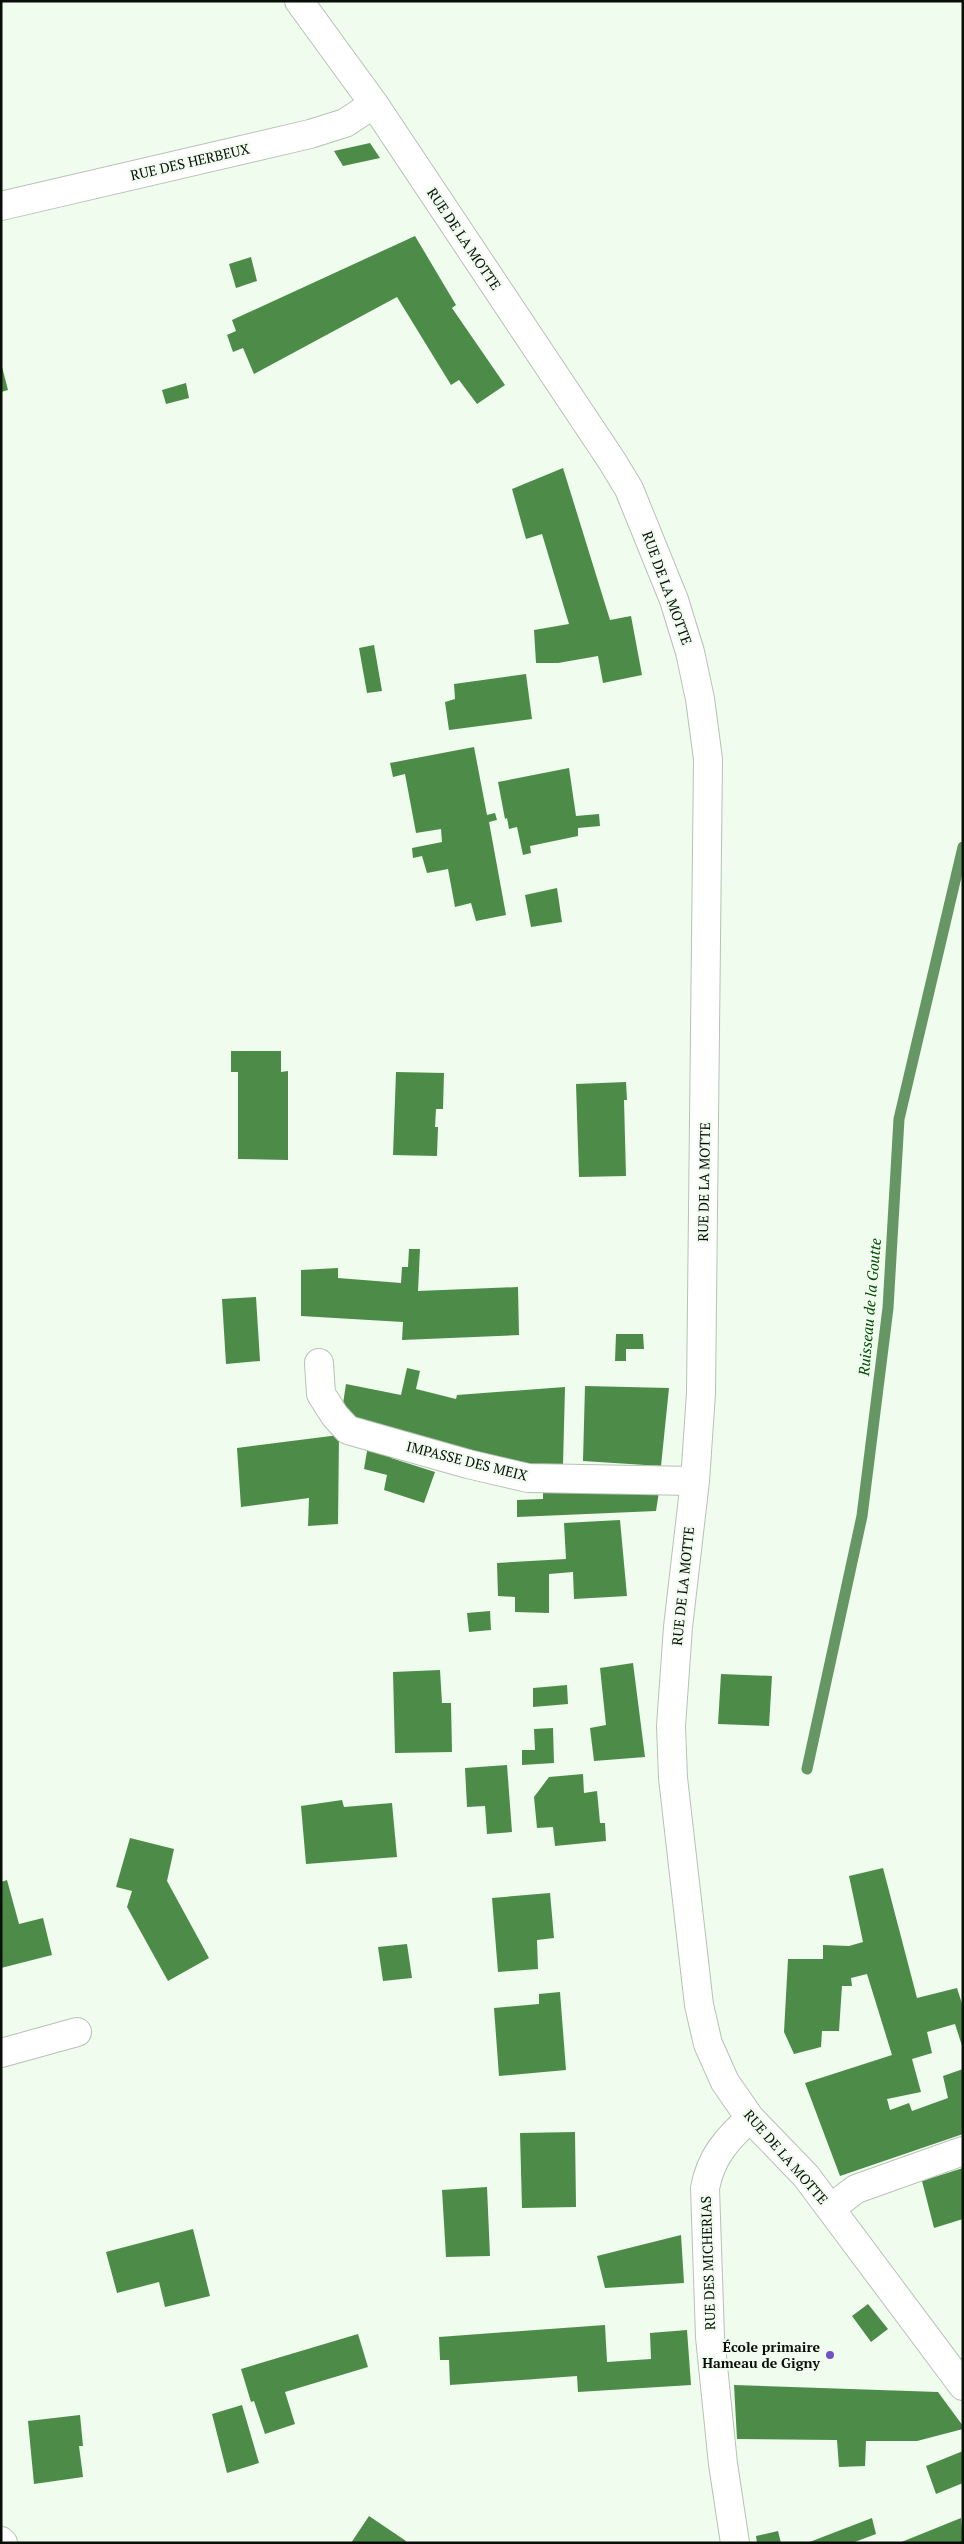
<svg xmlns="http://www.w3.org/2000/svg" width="964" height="2544" viewBox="0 0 964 2544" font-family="'PT Serif',serif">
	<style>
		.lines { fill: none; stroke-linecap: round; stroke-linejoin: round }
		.stream { stroke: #669663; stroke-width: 11 }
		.building { fill: #4c8c48 }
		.minor-casing { stroke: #b6c2b5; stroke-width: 30 }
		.minor { stroke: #fff; stroke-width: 28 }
		.poi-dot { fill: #734fc8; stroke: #effcee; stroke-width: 2 }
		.labels { text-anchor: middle; stroke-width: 4.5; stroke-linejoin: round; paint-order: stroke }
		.street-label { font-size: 14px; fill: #0a0e09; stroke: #effcee }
		.poi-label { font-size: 14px; font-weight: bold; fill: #0a0e09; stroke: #effcee; text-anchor: end }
		.water-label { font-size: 15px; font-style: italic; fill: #024c04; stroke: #effcee }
	</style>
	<rect width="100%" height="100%" fill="#effcee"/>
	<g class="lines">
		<path class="stream" d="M 807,1769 L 862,1516 L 888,1308 L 899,1119 L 963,847"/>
	</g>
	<path class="building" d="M 370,143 L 380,158 L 343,166 L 334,151 Z
		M 415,236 L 456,305 L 452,308 L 505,385 L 477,404 L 459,380 L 451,385 L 397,297 L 254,374 L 243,348 L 233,352 L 227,335 L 236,331 L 232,320 Z
		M 251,257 L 257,281 L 236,288 L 229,264 Z
		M 1,363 L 8,390 L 1,392 Z
		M 186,383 L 189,398 L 166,404 L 162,390 Z
		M 563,468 L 610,620 L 631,616 L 642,675 L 603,683 L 598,656 L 558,663 L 536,663 L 534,630 L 569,624 L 542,534 L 526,539 L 512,489 Z
		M 374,645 L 382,691 L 367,693 L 359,648 Z
		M 526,674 L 532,719 L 449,730 L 445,702 L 455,699 L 454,684 Z
		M 474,747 L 487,815 L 495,813 L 497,820 L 489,822 L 506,915 L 476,921 L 471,903 L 455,907 L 448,869 L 427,873 L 422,856 L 413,858 L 412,848 L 442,842 L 441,829 L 416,833 L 405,774 L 393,777 L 390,763 Z
		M 569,768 L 576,816 L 599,814 L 600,826 L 578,828 L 578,836 L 530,846 L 531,853 L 523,855 L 517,827 L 509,829 L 507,818 L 505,819 L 498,782 Z
		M 557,888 L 562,922 L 531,927 L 525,895 Z
		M 231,1051 L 281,1051 L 281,1072 L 288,1071 L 288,1160 L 238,1159 L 238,1072 L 231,1072 Z
		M 396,1072 L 444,1073 L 443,1109 L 436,1109 L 435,1127 L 438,1127 L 437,1156 L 393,1155 Z
		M 626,1082 L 627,1100 L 624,1100 L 626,1176 L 579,1177 L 576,1084 Z
		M 409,1249 L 420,1249 L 418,1291 L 518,1287 L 519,1335 L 402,1340 L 403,1322 L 301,1316 L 301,1270 L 338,1268 L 338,1278 L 401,1283 L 402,1267 L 408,1267 Z
		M 256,1297 L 260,1361 L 226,1364 L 222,1299 Z
		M 616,1334 L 643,1334 L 644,1349 L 626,1349 L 626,1361 L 615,1361 Z
		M 407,1368 L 420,1371 L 416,1389 L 456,1399 L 457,1395 L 565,1387 L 563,1465 L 521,1466 L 341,1417 L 346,1384 L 401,1395 Z
		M 585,1386 L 669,1388 L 661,1466 L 583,1461 Z
		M 339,1435 L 338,1524 L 308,1526 L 309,1498 L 241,1507 L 237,1448 Z
		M 368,1445 L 391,1455 L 391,1458 L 435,1472 L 424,1503 L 384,1490 L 387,1475 L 364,1469 Z
		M 660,1485 L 656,1511 L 517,1517 L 517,1500 L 543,1499 L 543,1489 Z
		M 620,1520 L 627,1596 L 574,1599 L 573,1572 L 549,1574 L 549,1613 L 515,1612 L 515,1597 L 498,1596 L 497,1563 L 566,1559 L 564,1523 Z
		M 490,1611 L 491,1630 L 469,1632 L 467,1613 Z
		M 633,1663 L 645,1757 L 594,1761 L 590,1728 L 606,1725 L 600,1668 Z
		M 440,1670 L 442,1703 L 451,1703 L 452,1752 L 395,1753 L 393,1672 Z
		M 721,1674 L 772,1676 L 769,1726 L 718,1724 Z
		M 567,1685 L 568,1704 L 533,1707 L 533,1688 Z
		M 553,1728 L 554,1763 L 522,1765 L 522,1750 L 535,1750 L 534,1729 Z
		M 507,1765 L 512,1832 L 487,1834 L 485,1806 L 467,1807 L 465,1768 Z
		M 583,1774 L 584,1793 L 597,1791 L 600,1823 L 605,1823 L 606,1841 L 555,1846 L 553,1827 L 537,1828 L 534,1797 L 549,1777 Z
		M 342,1800 L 344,1807 L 392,1803 L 397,1857 L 306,1864 L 301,1806 Z
		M 130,1838 L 174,1849 L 167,1881 L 209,1958 L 168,1981 L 127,1907 L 132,1891 L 116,1887 Z
		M 883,1868 L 917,1998 L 957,1988 L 963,2007 L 963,2049 L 955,2024 L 927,2032 L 932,2053 L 912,2059 L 921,2092 L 887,2099 L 890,2110 L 909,2103 L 912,2111 L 948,2098 L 943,2076 L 963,2069 L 963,2134 L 840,2176 L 805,2083 L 892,2055 L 867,1974 L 851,1978 L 852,1986 L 842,1986 L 839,2031 L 822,2031 L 821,2047 L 794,2054 L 784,2032 L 788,1959 L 823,1959 L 823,1945 L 849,1946 L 863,1942 L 849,1876 Z
		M 7,1880 L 19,1924 L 43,1918 L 52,1955 L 1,1968 L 1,1882 Z
		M 550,1893 L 554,1938 L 537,1940 L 538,1969 L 498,1972 L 492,1898 Z
		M 407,1944 L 412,1978 L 383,1981 L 378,1947 Z
		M 560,1992 L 566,2070 L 499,2076 L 494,2008 L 539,2004 L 539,1994 Z
		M 575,2132 L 576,2207 L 522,2208 L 520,2133 Z
		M 963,2168 L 963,2219 L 934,2228 L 922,2181 Z
		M 487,2187 L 490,2256 L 446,2257 L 442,2190 Z
		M 193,2229 L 210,2296 L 165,2307 L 159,2282 L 117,2293 L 106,2252 Z
		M 681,2235 L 684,2283 L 605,2288 L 597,2256 Z
		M 868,2304 L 888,2329 L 871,2342 L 852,2316 Z
		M 605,2325 L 607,2362 L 651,2359 L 650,2333 L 687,2330 L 691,2385 L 578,2392 L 577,2376 L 450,2385 L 449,2360 L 440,2360 L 439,2337 Z
		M 358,2334 L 368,2367 L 285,2392 L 295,2424 L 265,2434 L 254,2401 L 251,2402 L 241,2369 Z
		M 734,2385 L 938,2392 L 963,2426 L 963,2429 L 917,2441 L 866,2441 L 865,2466 L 839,2467 L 837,2440 L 737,2439 Z
		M 242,2405 L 259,2463 L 227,2473 L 212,2414 Z
		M 80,2415 L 83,2446 L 79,2446 L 83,2477 L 34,2484 L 28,2421 Z
		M 963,2451 L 963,2483 L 936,2494 L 926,2466 Z
		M 369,2516 L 406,2541 L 405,2543 L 351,2543 Z
		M 872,2518 L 876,2534 L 852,2543 L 807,2543 Z
		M 961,2518 L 963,2543 L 899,2543 Z
		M 778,2531 L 781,2543 L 757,2543 L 756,2536 Z"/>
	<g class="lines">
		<defs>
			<path id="minor" d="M 299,1 L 374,104 L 612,461 L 629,489 L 674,600 L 690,652 L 700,699 L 708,759 L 701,1393 L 695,1481 L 678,1627 L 671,1726 L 673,1778 L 699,2005 L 708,2044 L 725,2082 L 750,2118 L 806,2176 L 963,2386
				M 1,206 L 310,134 L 345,123 L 374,104
				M 319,1363 L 321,1394 L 335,1416 L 348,1430 L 468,1464 L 528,1478 L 695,1481
				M 1,2053 L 77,2032
				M 831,2208 L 856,2189 L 963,2151
				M 1,2541 L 3,2543
				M 735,2543 L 723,2464 L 710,2337 L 705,2188 C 711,2157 726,2140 750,2118"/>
		</defs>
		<use href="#minor" class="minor-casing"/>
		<use href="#minor" class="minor"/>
	</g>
	<circle class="poi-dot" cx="830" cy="2355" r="5"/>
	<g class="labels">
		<g class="street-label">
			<text transform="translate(190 162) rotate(-13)" y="5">RUE DES HERBEUX</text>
			<text transform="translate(464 239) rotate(56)" y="5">RUE DE LA MOTTE</text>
			<text transform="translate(667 588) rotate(70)" y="5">RUE DE LA MOTTE</text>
			<text transform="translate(704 1182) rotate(-89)" y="5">RUE DE LA MOTTE</text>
			<text transform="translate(467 1461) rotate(14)" y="5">IMPASSE DES MEIX</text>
			<text transform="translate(683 1586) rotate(-84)" y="5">RUE DE LA MOTTE</text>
			<text transform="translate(786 2157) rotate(49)" y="5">RUE DE LA MOTTE</text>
			<text transform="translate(708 2263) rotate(-92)" y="5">RUE DES MICHERIAS</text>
		</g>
		<g class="poi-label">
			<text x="820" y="2352">École primaire<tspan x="820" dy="16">Hameau de Gigny</tspan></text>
		</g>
		<g class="water-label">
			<text transform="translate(870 1307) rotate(-85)" y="5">Ruisseau de la Goutte</text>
		</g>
	</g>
	<rect width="964" height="2544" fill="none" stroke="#0a0e09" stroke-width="5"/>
</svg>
